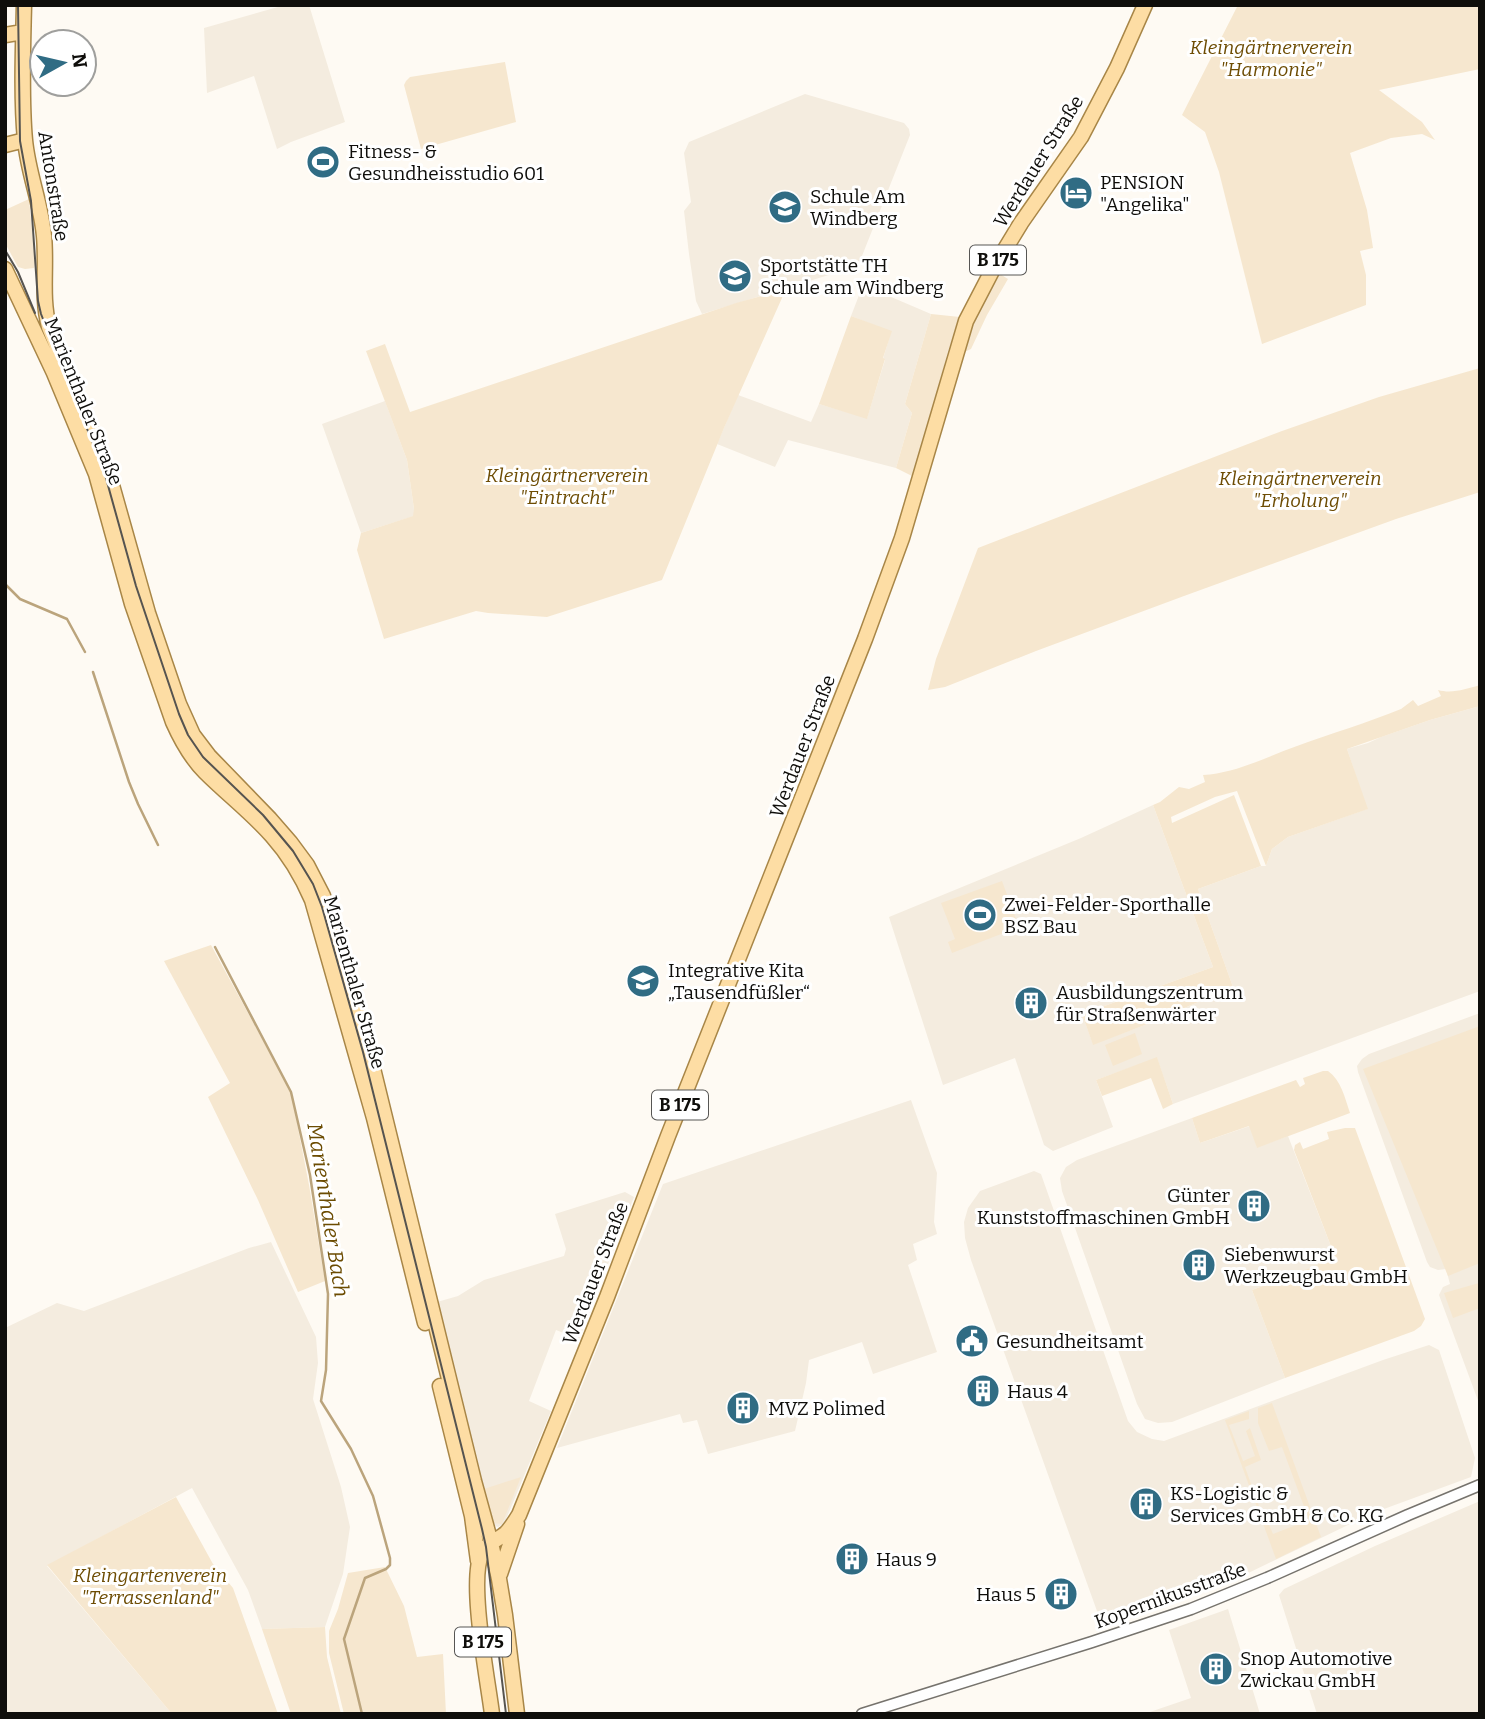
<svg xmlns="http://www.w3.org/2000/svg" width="1485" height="1719" viewBox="0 0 1485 1719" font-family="Bitter,serif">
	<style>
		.built { fill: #f4ecdf }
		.green { fill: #f6e7cf }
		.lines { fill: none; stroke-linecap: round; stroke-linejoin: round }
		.stream { stroke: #bba47c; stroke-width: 2.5 }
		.minor-casing { stroke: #76736d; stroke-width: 13 }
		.major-casing { stroke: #a88647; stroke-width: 17 }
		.minor { stroke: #fff; stroke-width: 10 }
		.major { stroke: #fddda4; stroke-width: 14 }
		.tram { stroke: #565450; stroke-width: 2 }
		.labels { text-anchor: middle; stroke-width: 6; stroke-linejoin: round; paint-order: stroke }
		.shield { fill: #fff; stroke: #575654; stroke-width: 2 }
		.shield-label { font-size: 18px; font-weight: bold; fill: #0f0e0b }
		.park-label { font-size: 19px; font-style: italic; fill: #6d4c03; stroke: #fff }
		.poi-label { font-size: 19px; fill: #0f0e0b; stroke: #fff; text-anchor: start }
		.street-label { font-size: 19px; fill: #0f0e0b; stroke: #fff }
		.water-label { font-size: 21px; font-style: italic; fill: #6c4c02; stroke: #fff }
	</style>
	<rect width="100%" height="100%" fill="#fefaf3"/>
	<path class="built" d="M 285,5 L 309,5 L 345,122 L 291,142 L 277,149 L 254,76 L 207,93 L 204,28 Z
		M 805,94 L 904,123 L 909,129 L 910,135 L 858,266 L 702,314 L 696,301 L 689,254 L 684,211 L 691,202 L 684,153 L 689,142 Z
		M 863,285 L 931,314 L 905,404 L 912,413 L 896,468 L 788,440 L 775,467 L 717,444 L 738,395 L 811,422 L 819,404 L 867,418 L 885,360 L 883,359 L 891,332 L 851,316 Z
		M 385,401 L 407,460 L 414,509 L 414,516 L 361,533 L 322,424 Z
		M 1480,706 L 1480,991 L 1173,1104 L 1157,1058 L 1096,1080 L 1113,1127 L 1053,1151 L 1044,1145 L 1015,1058 L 943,1085 L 889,917 L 1081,838 L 1153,805 L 1213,967 L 1082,1014 L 1093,1044 L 1145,1025 L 1233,987 L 1198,889 L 1261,866 L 1266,866 L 1272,849 L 1288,837 L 1367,809 L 1347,749 L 1368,743 L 1381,737 L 1430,720 Z
		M 1480,1013 L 1480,1406 L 1439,1295 L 1443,1287 L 1450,1284 L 1446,1269 L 1438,1270 L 1430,1267 L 1427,1262 L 1358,1072 L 1357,1066 L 1362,1059 L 1369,1054 Z
		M 911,1100 L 937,1173 L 934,1222 L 937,1234 L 913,1244 L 917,1260 L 908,1265 L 937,1352 L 873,1374 L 862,1342 L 809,1360 L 806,1383 L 795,1431 L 708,1454 L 697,1420 L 683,1423 L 680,1414 L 557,1448 L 663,1184 Z
		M 1192,1118 L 1200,1143 L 1250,1126 L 1257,1147 L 1288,1136 L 1332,1249 L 1319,1265 L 1252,1290 L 1285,1378 L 1172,1422 L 1158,1423 L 1145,1419 L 1137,1404 L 1062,1191 L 1060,1178 L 1066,1167 L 1077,1160 Z
		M 1034,1171 L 1041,1174 L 1128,1421 L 1137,1432 L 1152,1439 L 1164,1441 L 1383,1360 L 1429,1345 L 1439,1350 L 1475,1458 L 1471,1477 L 1373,1513 L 1240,1577 L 1107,1627 L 1102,1625 L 971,1260 L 965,1238 L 964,1222 L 968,1208 L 980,1191 Z
		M 625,1192 L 634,1197 L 579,1339 L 556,1330 L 529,1401 L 551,1411 L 504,1524 L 498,1527 L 492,1525 L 437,1302 L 458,1296 L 484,1280 L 564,1256 L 566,1249 L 555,1214 Z
		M 271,1242 L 316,1337 L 318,1363 L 313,1399 L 341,1487 L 350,1527 L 343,1574 L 325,1627 L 262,1629 L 248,1590 L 192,1488 L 47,1566 L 172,1714 L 5,1714 L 5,1328 L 57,1303 L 84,1311 L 249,1248 Z
		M 1480,1501 L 1480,1714 L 1317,1714 L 1279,1595 L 1284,1589 L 1375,1546 Z
		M 1228,1609 L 1260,1714 L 1144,1714 L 1191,1698 L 1169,1630 Z"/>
	<path class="green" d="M 1238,5 L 1480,5 L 1480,69 L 1379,90 L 1422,122 L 1435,140 L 1422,134 L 1391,138 L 1350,153 L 1367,210 L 1373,248 L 1360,251 L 1366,275 L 1366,305 L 1262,344 L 1219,172 L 1205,132 L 1182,115 Z
		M 505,62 L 516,122 L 421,149 L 404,85 L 406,81 L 410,77 Z
		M 29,199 L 35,262 L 34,268 L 25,269 L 18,267 L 5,243 L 5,210 Z
		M 1000,274 L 1008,279 L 987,315 L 971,349 L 962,353 L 978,311 Z
		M 786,289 L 724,428 L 662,580 L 547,617 L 488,613 L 476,611 L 384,639 L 357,550 L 361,533 L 413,516 L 414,509 L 407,460 L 366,351 L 385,344 L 410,412 L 736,303 Z
		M 931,314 L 960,317 L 948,351 L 914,477 L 896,468 L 912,413 L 905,404 Z
		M 851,316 L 892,331 L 883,358 L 885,359 L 867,419 L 819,404 Z
		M 1480,368 L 1480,492 L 1396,519 L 1184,596 L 1036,651 L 945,687 L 928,690 L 936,659 L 978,548 L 1282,431 L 1379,397 Z
		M 1480,685 L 1480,706 L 1430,720 L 1347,749 L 1368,809 L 1288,837 L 1272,849 L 1266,866 L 1237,791 L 1215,797 L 1171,817 L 1172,823 L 1234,795 L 1261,866 L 1198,889 L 1233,987 L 1145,1025 L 1093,1045 L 1082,1014 L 1213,967 L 1153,805 L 1160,802 L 1179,787 L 1189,789 L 1205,782 L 1203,775 C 1237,773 1266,757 1297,746 C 1332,733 1367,723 1401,709 L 1413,700 L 1418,706 L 1441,696 L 1438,690 C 1452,694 1466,689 1480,685 Z
		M 1002,881 L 1019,927 L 952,953 L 948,942 L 955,939 L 941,903 Z
		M 211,945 L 291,1092 L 309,1185 L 325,1281 L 298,1292 L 258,1200 L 208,1097 L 230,1083 L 164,961 Z
		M 1480,1026 L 1480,1263 L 1448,1276 L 1363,1069 Z
		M 1135,1033 L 1142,1054 L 1113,1066 L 1105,1045 Z
		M 1157,1057 L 1173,1104 L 1163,1109 L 1151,1078 L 1102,1096 L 1096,1080 Z
		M 1323,1071 L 1328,1071 C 1341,1080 1345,1098 1350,1113 L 1257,1148 L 1249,1126 L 1200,1143 L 1192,1118 L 1296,1080 L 1300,1087 L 1305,1084 L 1303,1078 Z
		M 1345,1128 L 1355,1128 L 1425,1319 L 1421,1326 L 1414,1331 L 1285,1378 L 1252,1290 L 1318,1265 L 1316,1256 L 1332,1249 L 1294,1150 L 1295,1145 L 1300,1142 L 1303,1149 L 1329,1139 L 1327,1132 Z
		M 1479,1283 L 1480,1308 L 1453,1318 L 1444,1293 Z
		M 1272,1403 L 1321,1537 L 1276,1559 L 1225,1420 L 1249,1411 L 1249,1419 L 1229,1425 L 1243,1461 L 1255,1456 L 1246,1431 L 1250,1428 L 1261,1460 L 1245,1467 L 1264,1520 L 1267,1520 L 1273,1534 L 1309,1520 L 1282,1447 L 1269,1451 L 1258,1423 L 1258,1408 Z
		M 521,1477 L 502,1524 L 492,1523 L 484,1489 Z
		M 176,1497 L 213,1564 L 233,1588 L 278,1714 L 172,1714 L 47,1565 Z
		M 385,1567 L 404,1606 L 417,1657 L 443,1654 L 446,1714 L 344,1714 L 329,1653 L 329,1631 L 338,1609 L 348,1573 Z
		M 325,1627 L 327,1657 L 341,1714 L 291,1714 L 262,1629 Z"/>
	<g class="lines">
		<path class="stream" d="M 5,584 L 20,599 L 67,619 L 85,652
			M 93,672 L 129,782 L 138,804 L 158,845
			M 215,947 L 291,1092 L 310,1175 L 328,1294 L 326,1370 L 321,1401 L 351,1449 L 373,1496 L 390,1558 L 390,1565 L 386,1569 L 365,1578 L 344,1639 L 362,1714"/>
		<defs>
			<path id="minor" d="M 862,1714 L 1092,1642 L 1191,1609 L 1267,1578 L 1408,1515 L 1480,1485"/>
			<path id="major" d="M 24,5 C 23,48 21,98 25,140 C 28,173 41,203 44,236 C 47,267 41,297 49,327 L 108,471 L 148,613 L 179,704 L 193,735 L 209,756 L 270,819 L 290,842 L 307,865 L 323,896 L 367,1044 L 474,1481 L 491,1543 L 499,1579 L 505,1615 L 517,1714
				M 5,35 L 23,32
				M 5,145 L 25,140
				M 5,269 L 54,373 L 96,474 L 132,604 L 173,722 C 181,740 191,758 205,772 C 227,794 252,813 272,836 C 289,855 302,877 312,900 L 374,1118 L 425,1323
				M 440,1386 L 472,1516 L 478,1561
				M 500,1574 L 517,1524
				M 492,1714 C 488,1681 468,1579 482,1553 C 487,1543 498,1540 506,1533 C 511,1528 515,1521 519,1515 L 607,1297 L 668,1136 L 865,639 L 902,538 L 966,321 L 993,269 L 1021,223 L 1081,137 L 1117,68 L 1145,5"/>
		</defs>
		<use href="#minor" class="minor-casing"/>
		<use href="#major" class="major-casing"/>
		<use href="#minor" class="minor"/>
		<use href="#major" class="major"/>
		<path class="tram" d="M 18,5 L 20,141 L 31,201 L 38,301 L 41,314 L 104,471 L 136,586 L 179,714 L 188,735 L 203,757 L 263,815 L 293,851 L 313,884 L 322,907 L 363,1052 L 482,1529 L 486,1547 L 506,1714
			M 5,250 L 18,272 L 35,313"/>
	</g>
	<defs>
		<symbol id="stadium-disc" viewBox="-11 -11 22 22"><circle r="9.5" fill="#306c84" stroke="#fff"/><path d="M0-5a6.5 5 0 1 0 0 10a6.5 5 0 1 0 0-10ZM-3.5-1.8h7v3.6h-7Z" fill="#fff"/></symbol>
		<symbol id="hotel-disc" viewBox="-11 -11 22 22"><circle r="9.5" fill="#306c84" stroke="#fff"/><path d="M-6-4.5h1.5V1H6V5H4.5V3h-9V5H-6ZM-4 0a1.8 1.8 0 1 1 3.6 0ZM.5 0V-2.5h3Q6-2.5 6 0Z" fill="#fff"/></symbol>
		<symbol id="school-disc" viewBox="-11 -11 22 22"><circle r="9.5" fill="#306c84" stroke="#fff"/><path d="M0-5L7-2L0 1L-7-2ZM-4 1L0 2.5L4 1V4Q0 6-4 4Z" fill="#fff"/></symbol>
		<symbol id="building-disc" viewBox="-11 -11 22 22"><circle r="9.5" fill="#306c84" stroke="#fff"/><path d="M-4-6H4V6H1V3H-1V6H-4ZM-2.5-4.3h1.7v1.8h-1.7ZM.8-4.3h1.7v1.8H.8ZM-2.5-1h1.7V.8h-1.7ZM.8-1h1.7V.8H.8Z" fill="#fff"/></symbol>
		<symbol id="civic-disc" viewBox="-11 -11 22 22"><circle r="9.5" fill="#306c84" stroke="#fff"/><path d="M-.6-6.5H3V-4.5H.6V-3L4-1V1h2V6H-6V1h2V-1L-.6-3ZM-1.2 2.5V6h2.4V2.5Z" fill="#fff"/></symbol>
	</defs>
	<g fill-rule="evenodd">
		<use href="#stadium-disc" x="304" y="143" width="38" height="38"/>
		<use href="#hotel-disc" x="1057" y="174" width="38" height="38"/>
		<use href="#school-disc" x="766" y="188" width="38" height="38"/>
		<use href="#school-disc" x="716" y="257" width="38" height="38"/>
		<use href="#stadium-disc" x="961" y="896" width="38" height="38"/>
		<use href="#school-disc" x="624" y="962" width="38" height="38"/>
		<use href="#building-disc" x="1012" y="984" width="38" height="38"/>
		<use href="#building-disc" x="1235" y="1187" width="38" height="38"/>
		<use href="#building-disc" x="1180" y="1246" width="38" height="38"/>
		<use href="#civic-disc" x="953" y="1322" width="38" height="38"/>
		<use href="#building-disc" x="964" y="1372" width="38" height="38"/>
		<use href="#building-disc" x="724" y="1389" width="38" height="38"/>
		<use href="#building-disc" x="1127" y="1485" width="38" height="38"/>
		<use href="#building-disc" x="833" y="1540" width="38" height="38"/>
		<use href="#building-disc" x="1042" y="1575" width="38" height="38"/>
		<use href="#building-disc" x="1197" y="1650" width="38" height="38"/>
	</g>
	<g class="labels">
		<g class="shield">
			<rect x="970" y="245.5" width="56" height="29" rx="5"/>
			<rect x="652" y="1090.5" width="56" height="29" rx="5"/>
			<rect x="455" y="1627.5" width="56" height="29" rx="5"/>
		</g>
		<g class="shield-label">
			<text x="998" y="266">B 175</text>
			<text x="680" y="1111">B 175</text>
			<text x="483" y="1648">B 175</text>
		</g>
		<g class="park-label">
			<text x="1271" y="54">Kleingärtnerverein<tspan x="1271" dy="22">"Harmonie"</tspan></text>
			<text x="567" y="482">Kleingärtnerverein<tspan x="567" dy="22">"Eintracht"</tspan></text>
			<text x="1300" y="485">Kleingärtnerverein<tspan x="1300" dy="22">"Erholung"</tspan></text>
			<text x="150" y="1582">Kleingartenverein<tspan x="150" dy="22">"Terrassenland"</tspan></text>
		</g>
		<g class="poi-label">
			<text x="348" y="158">Fitness- &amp;<tspan x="348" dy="22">Gesundheisstudio 601</tspan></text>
			<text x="1100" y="189">PENSION<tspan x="1100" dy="22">"Angelika"</tspan></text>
			<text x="810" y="203">Schule Am<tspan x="810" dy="22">Windberg</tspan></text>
			<text x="760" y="272">Sportstätte TH<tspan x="760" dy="22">Schule am Windberg</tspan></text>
			<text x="1004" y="911">Zwei-Felder-Sporthalle<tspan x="1004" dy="22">BSZ Bau</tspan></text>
			<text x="668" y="977">Integrative Kita<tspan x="668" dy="22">„Tausendfüßler“</tspan></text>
			<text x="1056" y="999">Ausbildungszentrum<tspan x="1056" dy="22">für Straßenwärter</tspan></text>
			<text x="1230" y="1202" text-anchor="end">Günter<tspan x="1230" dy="22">Kunststoffmaschinen GmbH</tspan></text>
			<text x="1224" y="1261">Siebenwurst<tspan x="1224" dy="22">Werkzeugbau GmbH</tspan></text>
			<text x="996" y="1348">Gesundheitsamt</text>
			<text x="1007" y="1398">Haus 4</text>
			<text x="768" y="1415">MVZ Polimed</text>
			<text x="1170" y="1500">KS-Logistic &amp;<tspan x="1170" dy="22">Services GmbH &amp; Co. KG</tspan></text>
			<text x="876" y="1566">Haus 9</text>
			<text x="1036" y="1601" text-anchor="end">Haus 5</text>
			<text x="1240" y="1665">Snop Automotive<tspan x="1240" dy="22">Zwickau GmbH</tspan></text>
		</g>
		<g class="street-label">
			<text transform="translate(1038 161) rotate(-58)" y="7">Werdauer Straße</text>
			<text transform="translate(54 186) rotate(81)" y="7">Antonstraße</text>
			<text transform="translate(84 401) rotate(68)" y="7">Marienthaler Straße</text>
			<text transform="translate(802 746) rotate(-69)" y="7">Werdauer Straße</text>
			<text transform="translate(355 982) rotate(74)" y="7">Marienthaler Straße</text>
			<text transform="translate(595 1273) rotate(-69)" y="7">Werdauer Straße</text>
			<text transform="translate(1170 1595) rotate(-20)" y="7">Kopernikusstraße</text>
		</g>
		<g class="water-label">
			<text transform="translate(328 1210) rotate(81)" y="7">Marienthaler Bach</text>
		</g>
	</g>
	<rect width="1485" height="1719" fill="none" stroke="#0f0e0b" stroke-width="14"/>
	<g transform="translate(63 63) rotate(82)"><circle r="33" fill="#ffffff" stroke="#9f9f9d" stroke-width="2"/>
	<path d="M0-5L12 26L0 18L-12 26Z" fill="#306c84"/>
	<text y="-10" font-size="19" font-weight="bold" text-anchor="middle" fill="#0f0e0b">N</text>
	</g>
</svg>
